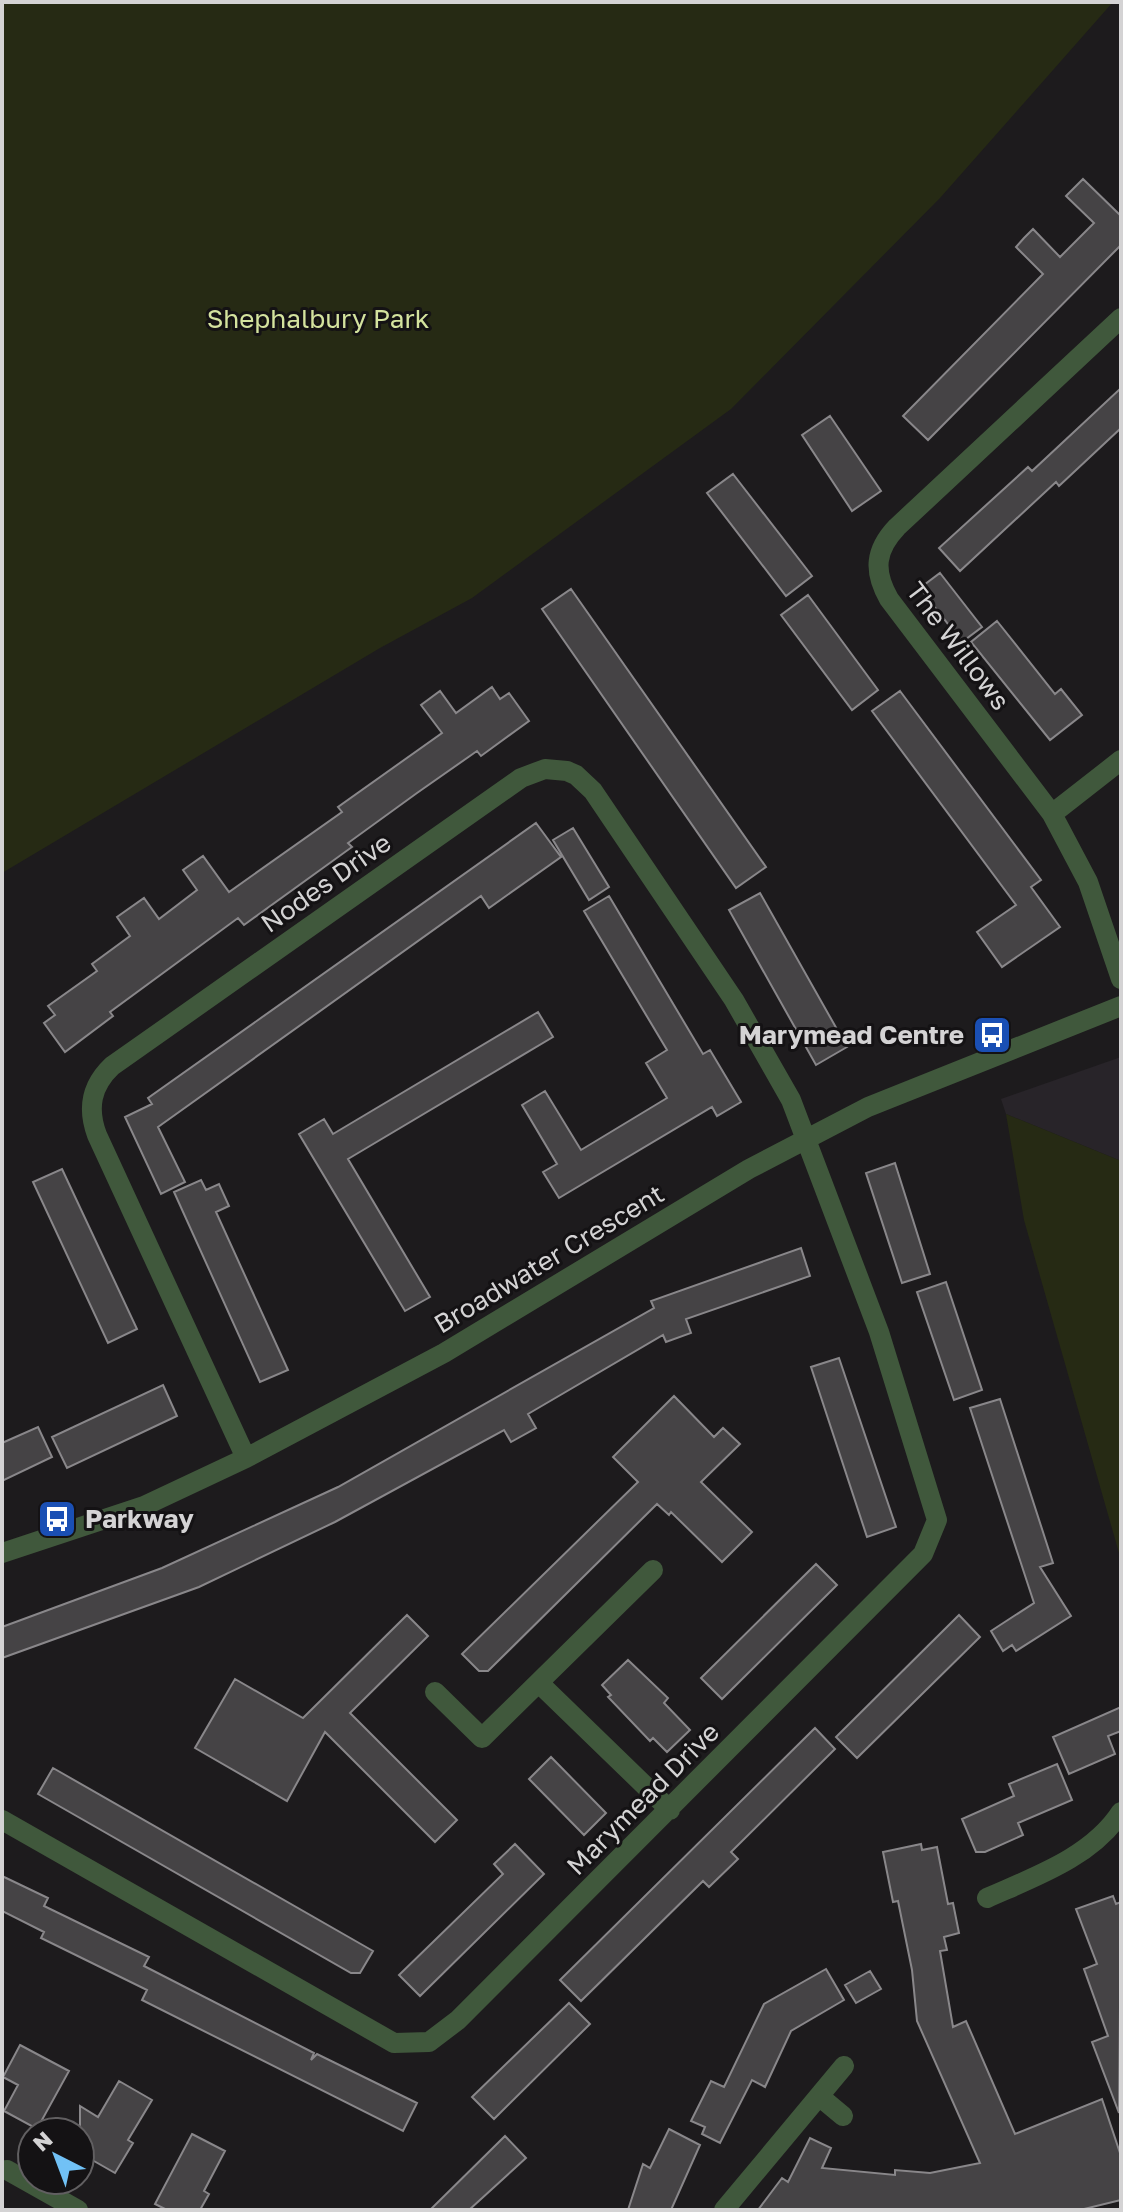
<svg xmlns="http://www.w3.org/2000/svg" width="1123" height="2212" viewBox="0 0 1123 2212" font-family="'Golos Text',sans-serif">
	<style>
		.built { fill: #282429 }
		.green { fill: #262a14 }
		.building { fill: #454345; stroke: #89878a; stroke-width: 2 }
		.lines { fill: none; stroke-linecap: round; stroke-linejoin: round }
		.minor { stroke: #40583c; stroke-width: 20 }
		.labels { text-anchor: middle; stroke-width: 6; stroke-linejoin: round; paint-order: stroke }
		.park-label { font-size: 26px; fill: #d4e39e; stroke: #141214 }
		.street-label { font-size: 26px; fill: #d4d3d4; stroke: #141214 }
		.poi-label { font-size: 26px; font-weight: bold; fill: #d4d3d4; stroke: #141214; text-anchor: end }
	</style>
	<rect width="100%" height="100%" fill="#1d1b1d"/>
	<path class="built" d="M 1121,1057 L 1121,1161 L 1006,1114 L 1001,1099 Z"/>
	<path class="green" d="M 2,2 L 1113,2 L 940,198 L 731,409 L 472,598 L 380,648 L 2,873 Z
		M 1006,1114 L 1121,1161 L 1121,1560 L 1024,1220 Z"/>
	<path class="building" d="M 1083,179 L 1121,216 L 1121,245 L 928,440 L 903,416 L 1043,274 L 1016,247 L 1024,238 L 1033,229 L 1060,257 L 1094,223 L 1066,196 Z
		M 1121,388 L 1121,428 L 1059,486 L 1056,482 L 960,571 L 939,548 L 1028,467 L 1032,471 Z
		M 830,416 L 881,491 L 852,511 L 802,435 Z
		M 733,474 L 812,576 L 786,596 L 707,493 Z
		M 940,573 L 982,627 L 962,642 L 920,588 Z
		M 571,589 L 766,867 L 736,888 L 542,609 Z
		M 808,595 L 878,690 L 852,710 L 781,615 Z
		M 997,621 L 1055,694 L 1061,689 L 1082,715 L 1050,740 L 971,642 Z
		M 492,687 L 500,699 L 509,693 L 529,721 L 481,756 L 477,751 L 417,793 L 348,843 L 352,847 L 244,925 L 238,918 L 110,1012 L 113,1016 L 65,1052 L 44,1023 L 55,1015 L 48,1006 L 97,971 L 92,964 L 130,936 L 117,917 L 144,898 L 159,919 L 197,890 L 183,870 L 203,856 L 229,892 L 342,812 L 338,807 L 442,733 L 421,705 L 440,691 L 456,713 Z
		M 900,691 L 1041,880 L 1031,887 L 1060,927 L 1002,967 L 977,932 L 1016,905 L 872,711 Z
		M 536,823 L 561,857 L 489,908 L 481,896 L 158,1127 L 185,1182 L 161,1194 L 125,1117 L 152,1104 L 148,1098 Z
		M 573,828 L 609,887 L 589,900 L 553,840 Z
		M 760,893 L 847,1047 L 816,1065 L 729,910 Z
		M 609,896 L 703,1054 L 710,1050 L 741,1102 L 717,1116 L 712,1107 L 559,1198 L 543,1172 L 557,1164 L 522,1105 L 545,1091 L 581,1150 L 667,1098 L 646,1063 L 667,1050 L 584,911 Z
		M 538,1012 L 553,1037 L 348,1159 L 430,1297 L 405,1311 L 299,1134 L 324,1119 L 333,1134 Z
		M 895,1163 L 930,1274 L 902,1283 L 866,1173 Z
		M 62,1169 L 137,1329 L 108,1343 L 33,1182 Z
		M 201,1180 L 206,1190 L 219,1184 L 229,1206 L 216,1212 L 288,1370 L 260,1382 L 174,1192 Z
		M 801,1248 L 810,1276 L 686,1319 L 691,1333 L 666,1342 L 663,1335 L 528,1414 L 536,1428 L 511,1442 L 504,1430 L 335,1522 L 199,1587 L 2,1658 L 2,1627 L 162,1568 L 338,1487 L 654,1308 L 651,1301 Z
		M 946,1282 L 982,1390 L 954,1400 L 917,1292 Z
		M 839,1358 L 896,1527 L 867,1537 L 811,1367 Z
		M 163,1385 L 177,1416 L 67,1468 L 52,1437 Z
		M 674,1396 L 714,1437 L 723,1428 L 740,1444 L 701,1482 L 752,1532 L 722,1562 L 671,1512 L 669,1515 L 657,1504 L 488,1671 L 479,1671 L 462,1654 L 638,1482 L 613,1457 Z
		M 1000,1399 L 1053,1563 L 1040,1567 L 1071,1616 L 1016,1651 L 1012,1645 L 1003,1651 L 991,1631 L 1034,1603 L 970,1408 Z
		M 38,1427 L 52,1457 L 2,1481 L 2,1443 Z
		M 816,1564 L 837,1585 L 722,1699 L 701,1678 Z
		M 407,1615 L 428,1636 L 350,1713 L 457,1820 L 435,1842 L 325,1732 L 287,1801 L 195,1748 L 235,1679 L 303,1718 Z
		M 959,1615 L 980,1637 L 857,1758 L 836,1737 Z
		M 628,1660 L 668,1698 L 664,1703 L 690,1730 L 667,1752 L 653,1738 L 650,1741 L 608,1697 L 611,1695 L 602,1685 Z
		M 1121,1707 L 1121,1731 L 1108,1736 L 1115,1754 L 1069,1774 L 1053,1737 Z
		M 815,1728 L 835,1749 L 731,1852 L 738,1859 L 709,1887 L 703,1881 L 581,2001 L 560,1980 Z
		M 551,1757 L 606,1813 L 584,1835 L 529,1779 Z
		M 1057,1764 L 1072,1800 L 1018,1823 L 1023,1835 L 985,1852 L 976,1852 L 962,1819 L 1014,1796 L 1009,1784 Z
		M 53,1768 L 373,1951 L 360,1973 L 351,1973 L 38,1794 Z
		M 515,1844 L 544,1874 L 420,1996 L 399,1975 L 503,1874 L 494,1864 Z
		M 921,1844 L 922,1850 L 937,1847 L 948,1904 L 953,1903 L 959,1933 L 944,1937 L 947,1950 L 940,1951 L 953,2027 L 966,2021 L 1015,2134 L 1102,2099 L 1121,2156 L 1121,2200 L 1080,2210 L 758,2210 L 782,2178 L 788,2182 L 810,2138 L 831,2148 L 822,2168 L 895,2175 L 895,2170 L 930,2173 L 980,2163 L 917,2021 L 912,1970 L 898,1901 L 893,1902 L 883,1852 Z
		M 2,1876 L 48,1898 L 44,1906 L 149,1957 L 144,1966 L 314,2053 L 311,2060 L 317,2054 L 417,2103 L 403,2131 L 142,2000 L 147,1990 L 41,1938 L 44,1932 L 2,1911 Z
		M 1113,1896 L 1116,1904 L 1121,1902 L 1119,2113 L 1092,2042 L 1108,2036 L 1084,1969 L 1097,1964 L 1076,1909 Z
		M 826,1969 L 844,2000 L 791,2031 L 765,2087 L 752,2080 L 720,2143 L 702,2134 L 705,2127 L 691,2121 L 711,2081 L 724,2087 L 764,2004 Z
		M 870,1971 L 881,1989 L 856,2003 L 845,1985 Z
		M 569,2003 L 590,2024 L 494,2119 L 472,2097 Z
		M 20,2045 L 69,2071 L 37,2129 L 4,2111 L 18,2085 L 3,2077 Z
		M 119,2081 L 152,2100 L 128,2140 L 133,2143 L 115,2173 L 80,2153 L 80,2106 L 98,2117 Z
		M 669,2129 L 700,2145 L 671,2210 L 628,2210 L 643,2164 L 650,2168 Z
		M 192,2134 L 225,2151 L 204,2191 L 209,2194 L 200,2210 L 167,2210 L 155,2204 Z
		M 505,2136 L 526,2158 L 469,2210 L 430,2210 Z"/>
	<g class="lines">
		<path class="minor" d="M 1121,318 L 897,527 C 875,550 873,571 889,599 L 1052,814 L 1088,882 L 1121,979
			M 1052,814 L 1121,760
			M 2,1553 L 144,1506 L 246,1458 L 444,1353 L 749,1169 L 868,1107 L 1121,1006
			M 540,1684 L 670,1810
			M 435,1692 L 482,1738 L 653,1570
			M 2,1820 L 394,2043 L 429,2042 L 458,2020 L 923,1554 L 937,1520 L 879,1332 L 791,1100 L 734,1000 L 593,791 L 576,775 L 567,771 L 545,769 L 521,778 L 112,1066 C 91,1086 87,1108 97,1135 L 246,1458
			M 987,1898 C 1034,1877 1092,1857 1121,1812
			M 819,2096 L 843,2116
			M 7,2170 L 78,2210
			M 724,2210 L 844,2066"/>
	</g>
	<defs>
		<symbol id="bus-square" viewBox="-11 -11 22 22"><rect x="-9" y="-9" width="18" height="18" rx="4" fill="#1a4fb4" stroke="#141214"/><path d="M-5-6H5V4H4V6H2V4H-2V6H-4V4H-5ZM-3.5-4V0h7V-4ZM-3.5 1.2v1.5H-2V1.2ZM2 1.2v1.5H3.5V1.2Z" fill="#fff"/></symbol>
	</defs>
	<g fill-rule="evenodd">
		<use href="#bus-square" x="970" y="1013" width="44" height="44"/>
		<use href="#bus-square" x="35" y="1497" width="44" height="44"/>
	</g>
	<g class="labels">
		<g class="park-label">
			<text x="318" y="328">Shephalbury Park</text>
		</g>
		<g class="street-label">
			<text transform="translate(958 646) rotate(53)" y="9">The Willows</text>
			<text transform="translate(326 883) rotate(-35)" y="9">Nodes Drive</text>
			<text transform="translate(549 1259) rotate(-31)" y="9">Broadwater Crescent</text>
			<text transform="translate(643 1799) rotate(-45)" y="9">Marymead Drive</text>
		</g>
		<g class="poi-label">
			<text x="964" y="1044">Marymead Centre</text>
			<text x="85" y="1528" text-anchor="start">Parkway</text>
		</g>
	</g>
	<rect width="1123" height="2212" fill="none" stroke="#d4d3d4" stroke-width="8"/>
	<g transform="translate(56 2156) rotate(318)"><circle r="38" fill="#141214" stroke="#615f61" stroke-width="2"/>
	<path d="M0-6L14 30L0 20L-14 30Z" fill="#71c1f5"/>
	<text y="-12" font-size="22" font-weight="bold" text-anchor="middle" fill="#d4d3d4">N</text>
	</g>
</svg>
